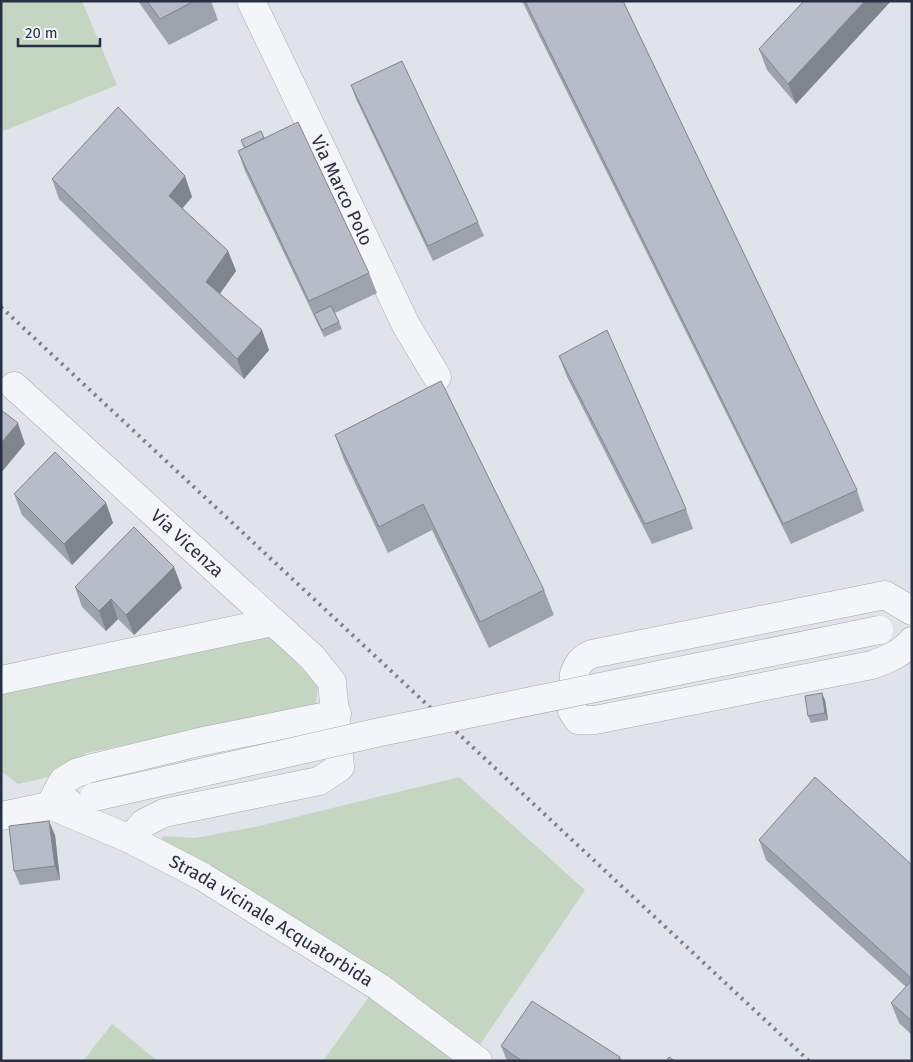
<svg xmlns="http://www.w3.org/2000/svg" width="913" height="1062" viewBox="0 0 913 1062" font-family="'Fira Sans',sans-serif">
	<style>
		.green { fill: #c4d5c1 }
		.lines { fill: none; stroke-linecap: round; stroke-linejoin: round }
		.minor-casing { stroke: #a5a9b5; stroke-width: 29 }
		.minor { stroke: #f3f5f8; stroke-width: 28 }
		.rail { stroke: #788195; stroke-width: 4; stroke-dasharray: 2.5 5; stroke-linecap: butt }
		.minor-bridge-casing { stroke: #a5a9b5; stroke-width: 29; stroke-linecap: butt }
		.minor-bridge { stroke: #f3f5f8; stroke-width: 28 }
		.wall { fill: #9da2ac }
		.shaded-wall { fill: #80848c }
		.building { fill: #b7bcc8; stroke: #80848c }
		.labels { text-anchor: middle; stroke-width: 4; stroke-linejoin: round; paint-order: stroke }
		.street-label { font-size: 18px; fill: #272f43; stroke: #f0f3f8 }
	</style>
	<rect width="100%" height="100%" fill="#e0e3ea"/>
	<path class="green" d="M 1,1 L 82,1 L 117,85 L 1,132 Z
		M 265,631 L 318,685 L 316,704 L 87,753 L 48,777 L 18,784 L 1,771 L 1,693 Z
		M 459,777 L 585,890 L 475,1052 L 161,843 L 163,836 L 195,838 L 255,827 Z
		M 371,994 L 462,1061 L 323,1061 Z
		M 112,1024 L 158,1061 L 83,1061 Z"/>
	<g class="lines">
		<defs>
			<g id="minor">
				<path id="s1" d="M 251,1 L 406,325 L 437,377"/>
				<path id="s2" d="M 14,386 L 312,657 L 332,682 L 340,767 L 319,781 L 164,813 L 144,823 L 130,839"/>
				<path d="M 912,611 L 885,595 L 592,654 C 582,658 578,663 574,674 L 572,711 L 578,720 L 595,720 L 872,665 C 888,659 901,654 912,641"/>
				<path d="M 1,680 L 272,622"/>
				<path id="s3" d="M 50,805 L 130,839 L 203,877 L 379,987 L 478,1061"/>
				<path d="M 50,805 L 63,781 L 76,773 L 96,767 L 199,742 L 337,714"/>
				<path d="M 1,816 L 68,802"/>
			</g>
		</defs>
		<use href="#minor" class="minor-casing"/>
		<use href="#minor" class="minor"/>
		<path class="rail" d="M 1,307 L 809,1061"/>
		<defs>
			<path id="minor-bridge" d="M 94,797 L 380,732 L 879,630"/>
		</defs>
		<use href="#minor-bridge" class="minor-bridge-casing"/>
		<use href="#minor-bridge" class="minor-bridge"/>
	</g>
	<path class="wall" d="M 138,1 L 211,1 L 218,20 L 169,45 Z
		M 522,1 L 623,1 L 857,490 L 864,511 L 791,544 Z
		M 804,1 L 891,1 L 796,104 L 767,70 L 759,49 Z
		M 351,85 L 478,222 L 484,236 L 433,261 L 356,99 Z
		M 264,138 L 369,273 L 377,293 L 335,313 L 342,329 L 324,337 L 245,171 L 238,151 L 244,148 L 241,140 Z
		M 185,176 L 192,197 L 182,208 L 228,251 L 236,271 L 220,293 L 269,350 L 244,379 L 59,199 L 52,179 Z
		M 559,356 L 686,509 L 693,529 L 652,544 L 567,377 Z
		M 335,435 L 544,590 L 554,615 L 489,648 L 432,530 L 388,553 L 344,460 Z
		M 14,494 L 106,503 L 113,523 L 72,565 L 22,515 Z
		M 75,587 L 182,588 L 134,635 L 118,619 L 106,631 L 82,607 Z
		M 825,700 L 828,720 L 811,723 L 808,716 Z
		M 55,835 L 60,880 L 20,885 L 14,871 Z
		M 759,840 L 912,865 L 912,1035 L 899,1023 L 891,1003 L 906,987 L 766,860 Z
		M 501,1046 L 620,1057 L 622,1061 L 507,1061 Z"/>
	<path class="shaded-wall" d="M 865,1 L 891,1 L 796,104 L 788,84 Z
		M 185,176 L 192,197 L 176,216 L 169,196 Z
		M 228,251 L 236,271 L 214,302 L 206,282 Z
		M 262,330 L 269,350 L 244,379 L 237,359 Z
		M 18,423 L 25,444 L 1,473 L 1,443 Z
		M 106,503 L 113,523 L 72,565 L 64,544 Z
		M 174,567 L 182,588 L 134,635 L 126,615 Z
		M 111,599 L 118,619 L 106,631 L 99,611 Z
		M 822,693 L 825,700 L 828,720 L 825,713 Z
		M 49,821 L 55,835 L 60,880 L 55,866 Z"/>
	<path class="building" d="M 147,1 L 194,1 L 160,19 Z
		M 525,1 L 623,1 L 857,490 L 783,524 Z
		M 804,1 L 865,1 L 788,84 L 759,49 Z
		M 402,61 L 478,222 L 428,246 L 351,85 Z
		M 118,107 L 185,176 L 169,196 L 228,251 L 206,282 L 262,330 L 237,359 L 52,179 Z
		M 298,122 L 369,273 L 309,301 L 238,151 Z
		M 261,131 L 264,138 L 245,148 L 241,140 Z
		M 331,306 L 339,322 L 322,330 L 314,314 Z
		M 607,330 L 686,509 L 645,524 L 559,356 Z
		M 441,381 L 544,590 L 480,622 L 423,504 L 379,527 L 335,435 Z
		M 1,410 L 18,423 L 1,443 Z
		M 55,452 L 106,503 L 64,544 L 14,494 Z
		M 134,527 L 174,567 L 126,615 L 111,599 L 99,611 L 75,587 Z
		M 822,693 L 825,713 L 808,716 L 805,696 Z
		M 815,777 L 912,865 L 912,979 L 759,840 Z
		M 49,821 L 55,866 L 14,871 L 9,826 Z
		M 912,980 L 912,1021 L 891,1003 Z
		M 532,1001 L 620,1057 L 618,1061 L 522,1061 L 501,1046 Z
		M 669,1057 L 675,1061 L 666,1061 Z"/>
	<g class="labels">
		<g class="street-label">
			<text dy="6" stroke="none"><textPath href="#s1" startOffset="210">Via Marco Polo</textPath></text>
			<text dy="6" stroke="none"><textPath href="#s2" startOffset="234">Via Vicenza</textPath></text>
			<text dy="6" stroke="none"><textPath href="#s3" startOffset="250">Strada vicinale Acquatorbida</textPath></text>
		</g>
	</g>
	<rect width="913" height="1062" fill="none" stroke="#272f43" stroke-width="5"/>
	<path d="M18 38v8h82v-8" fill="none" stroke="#272f43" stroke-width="2.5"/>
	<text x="25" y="38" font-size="15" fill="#272f43" stroke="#f0f3f8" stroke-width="4" paint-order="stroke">20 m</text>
</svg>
